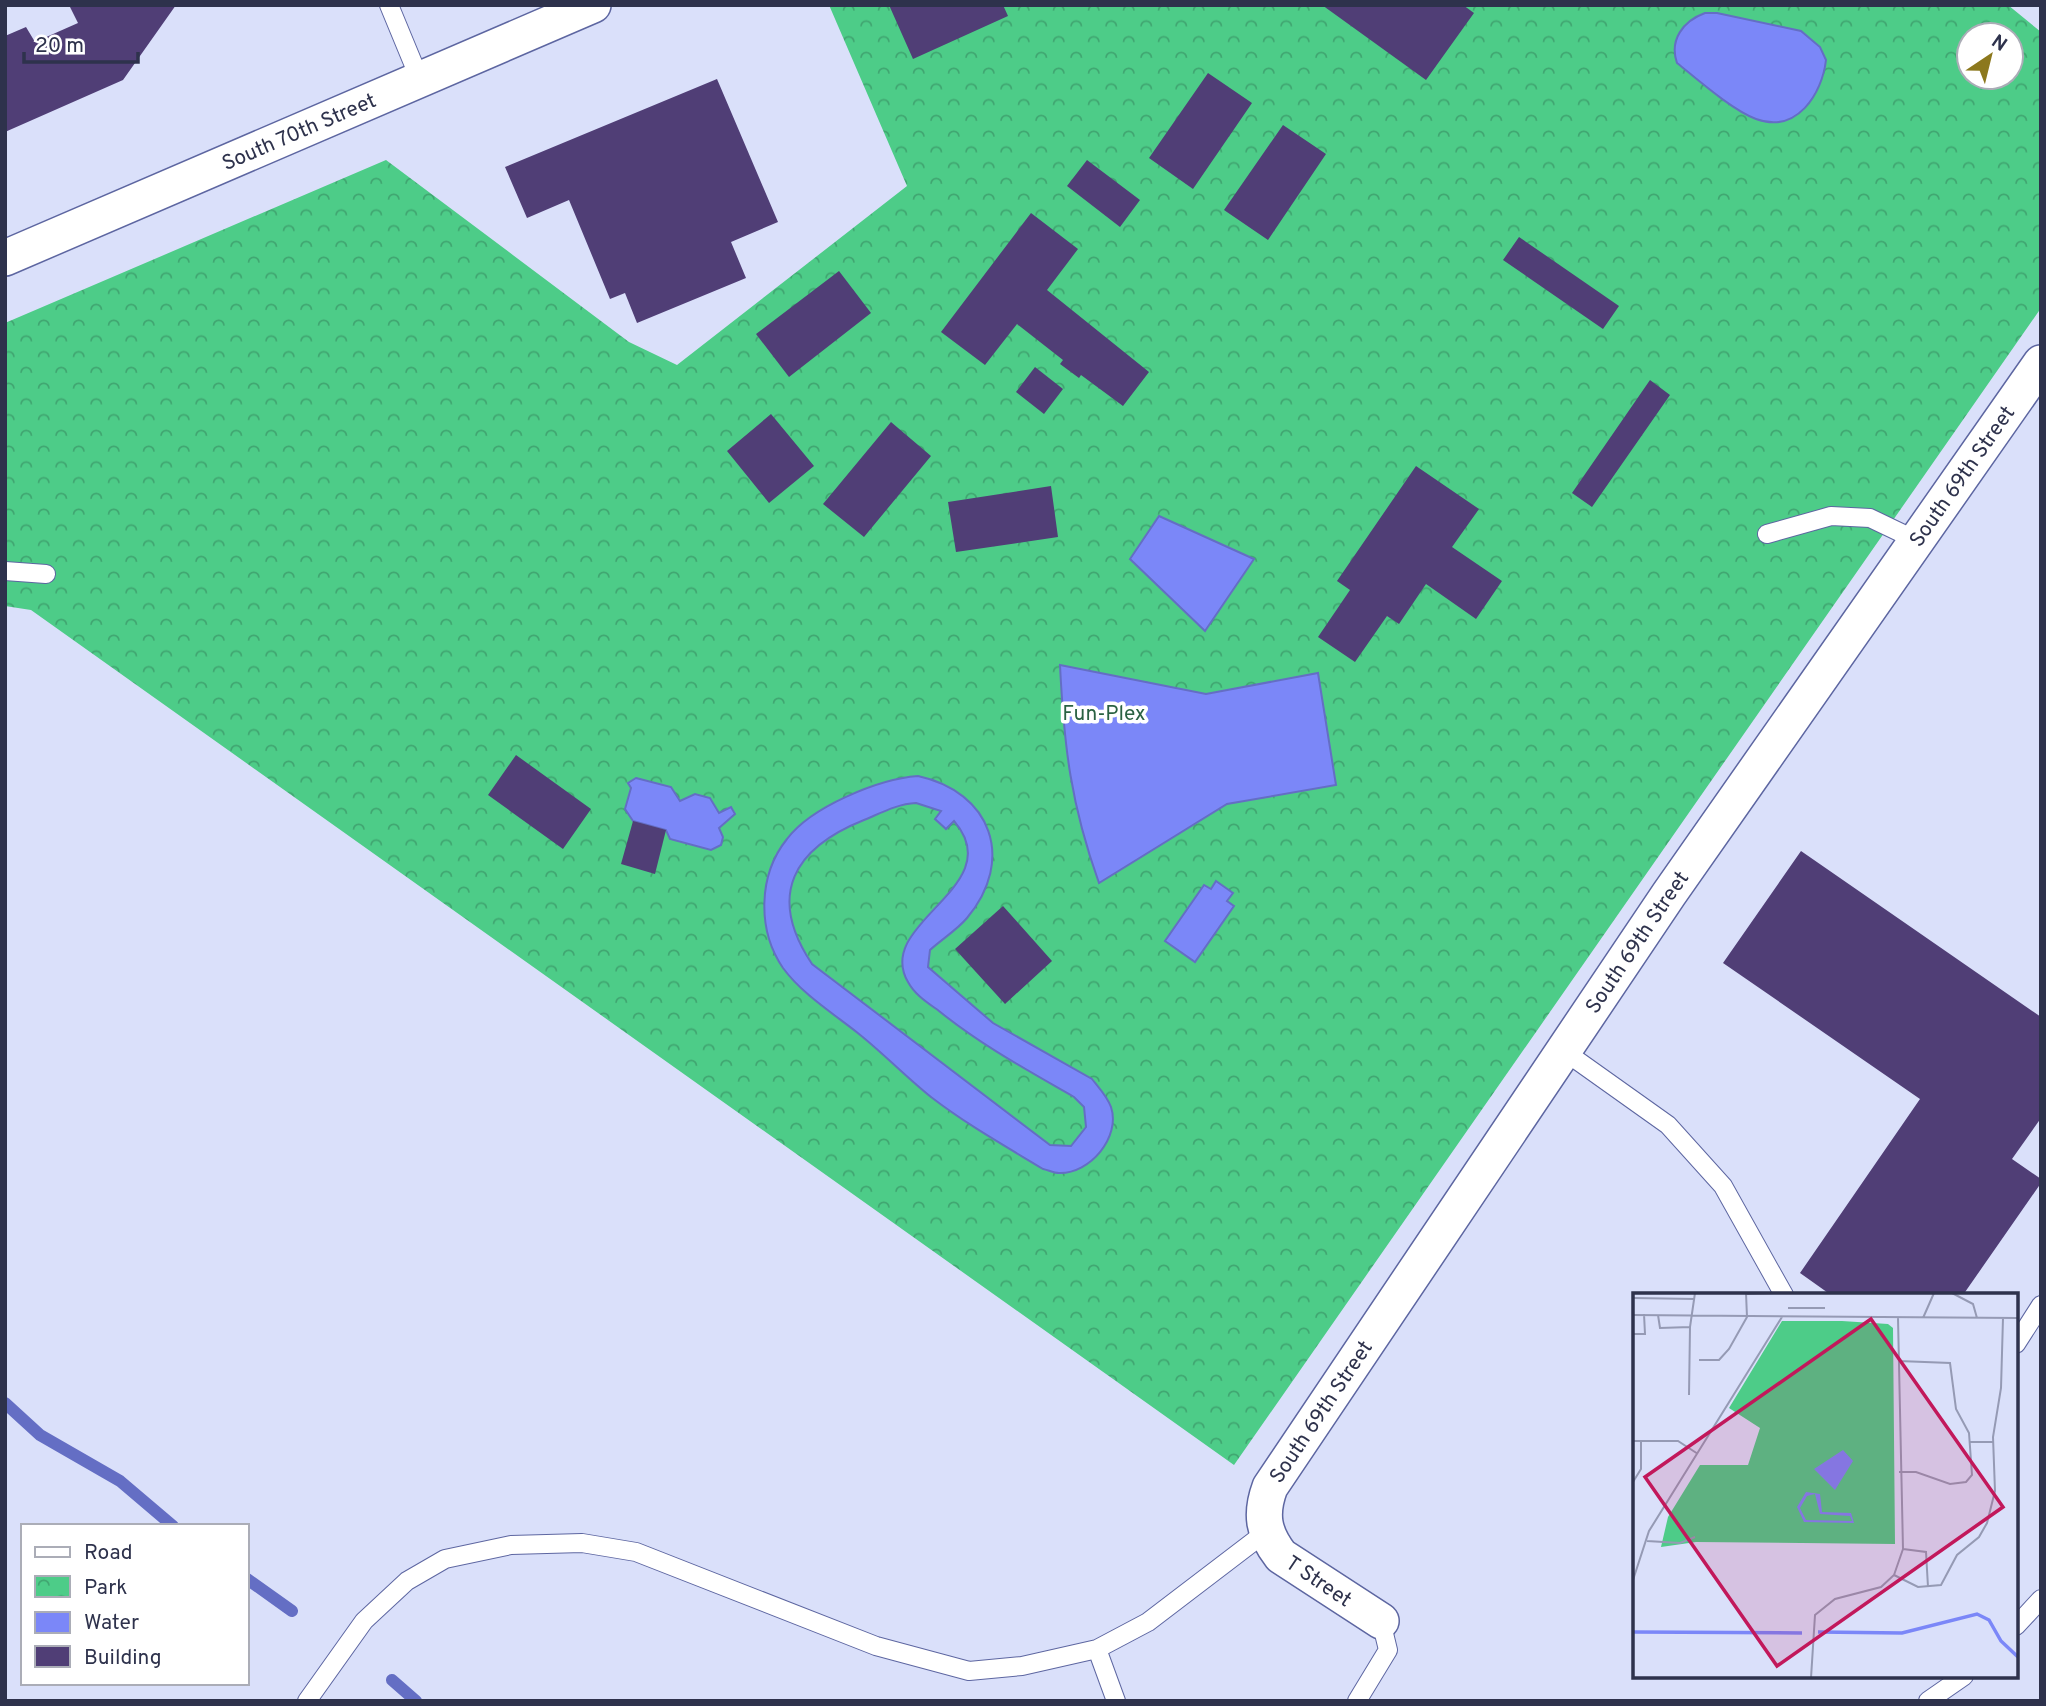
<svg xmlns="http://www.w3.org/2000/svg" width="2046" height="1706" viewBox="0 0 2046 1706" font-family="Overpass,sans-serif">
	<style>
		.park { fill: url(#park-crowns); fill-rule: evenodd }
		.water { fill: #7b87f8; stroke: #646ec4; stroke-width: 2; fill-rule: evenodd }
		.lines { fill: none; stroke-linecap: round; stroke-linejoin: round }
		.stream { stroke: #646ec4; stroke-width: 12 }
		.building { fill: #503e76 }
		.service-casing { stroke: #5d66a1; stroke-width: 20 }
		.minor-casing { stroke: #5d66a1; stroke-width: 38 }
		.service { stroke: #fff; stroke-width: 18 }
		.minor { stroke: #fff; stroke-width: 35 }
		.labels { text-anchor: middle; stroke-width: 7; stroke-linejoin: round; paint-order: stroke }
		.street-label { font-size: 21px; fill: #2e324c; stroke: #fff }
		.park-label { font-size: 21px; fill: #2b6243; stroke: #fff }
		.inset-river { fill: none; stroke: #7b87f8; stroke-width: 3.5 }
		.inset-road { fill: none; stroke: #959ab4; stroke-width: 2 }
		.view { fill: #c2185b; fill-opacity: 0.15; stroke: #c2185b; stroke-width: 3.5 }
		.inset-edge { fill: none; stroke: #2e324c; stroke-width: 3.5 }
	</style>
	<defs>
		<pattern id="park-crowns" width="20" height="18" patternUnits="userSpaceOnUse" patternTransform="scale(1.75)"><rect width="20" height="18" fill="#4dcc88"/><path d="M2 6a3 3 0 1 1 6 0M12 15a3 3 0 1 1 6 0" fill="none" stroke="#40a671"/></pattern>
	</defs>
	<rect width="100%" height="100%" fill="#dae0fa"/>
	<path class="park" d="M 829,5 L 2008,5 L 2041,32 L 2041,308 L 1234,1465 L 31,610 L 5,606 L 5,323 L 386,160 L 629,342 L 677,365 L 907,186 ZM 1969,35 L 2011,35 L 2011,77 L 1969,77 Z"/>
	<path class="water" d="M 1705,13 L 1717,13 L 1801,31 L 1820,47 L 1826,60 C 1822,94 1797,134 1756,119 C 1732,110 1697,79 1677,63 C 1669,40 1683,21 1705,13 Z
		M 1159,516 L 1254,559 L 1205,631 L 1130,559 Z
		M 1060,665 L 1206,694 L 1318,673 L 1336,785 L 1227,804 L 1099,883 C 1071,805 1064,747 1060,665 Z
		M 918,776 C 991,792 1016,859 967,918 C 957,930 942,939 930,950 L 928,967 L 993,1023 L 1092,1079 C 1099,1088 1107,1096 1111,1107 C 1121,1137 1090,1174 1059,1173 C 1054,1173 1048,1170 1043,1169 C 1005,1146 966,1124 931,1097 C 906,1077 884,1054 859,1034 C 834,1014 802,994 783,968 C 757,930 758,875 787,839 C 811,807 878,779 918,776 ZM 916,803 L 941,811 L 935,819 L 946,829 L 954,821 C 1011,887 873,922 908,982 C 915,995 928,1003 939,1011 C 981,1045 1027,1070 1074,1097 L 1084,1107 L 1086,1127 L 1071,1146 L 1050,1145 L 812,964 C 766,895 794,848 864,820 C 881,813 897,804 916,803 Z
		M 636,778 L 671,787 L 680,801 L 695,794 L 710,798 L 719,813 L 731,807 L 735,814 L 719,828 L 723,837 L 721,845 L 711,850 L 670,839 L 666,830 L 633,821 L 625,809 L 631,788 L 628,783 Z
		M 1216,881 L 1233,893 L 1227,901 L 1234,906 L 1195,962 L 1165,941 L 1204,885 L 1211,889 Z"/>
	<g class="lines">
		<path class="stream" d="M 5,1403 L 40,1435 L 120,1481 L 173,1526
			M 247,1579 L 292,1611
			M 392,1680 L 416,1701"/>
	</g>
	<path class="building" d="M 69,5 L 176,5 L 123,80 L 5,132 L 5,36 L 26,27 L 35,42 L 78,23 Z
		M 889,5 L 1003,5 L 1008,16 L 913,59 Z
		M 1322,5 L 1463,5 L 1474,13 L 1426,80 Z
		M 1208,73 L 1252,103 L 1193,189 L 1149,158 Z
		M 717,79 L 778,222 L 731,242 L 746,278 L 637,323 L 625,293 L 610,299 L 569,200 L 527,218 L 505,167 Z
		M 1283,125 L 1326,154 L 1268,240 L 1224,210 Z
		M 1087,160 L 1140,200 L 1120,227 L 1067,186 Z
		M 1031,213 L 1078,249 L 1047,290 L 1149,372 L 1123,406 L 1081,375 L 1079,378 L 1060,364 L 1063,360 L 1017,324 L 985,365 L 941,332 Z
		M 1519,237 L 1619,306 L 1603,329 L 1503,260 Z
		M 839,271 L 871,313 L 789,377 L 756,334 Z
		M 1035,367 L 1063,389 L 1044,414 L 1016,392 Z
		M 1650,380 L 1670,395 L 1592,507 L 1572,493 Z
		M 771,414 L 814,466 L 769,503 L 727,451 Z
		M 891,422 L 931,456 L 864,537 L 823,504 Z
		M 1416,466 L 1479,509 L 1452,547 L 1502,581 L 1476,619 L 1426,584 L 1399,624 L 1387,616 L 1355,662 L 1318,637 L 1350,590 L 1337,581 Z
		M 1051,486 L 1058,537 L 956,552 L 948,502 Z
		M 516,755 L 591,809 L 563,849 L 488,795 Z
		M 633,821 L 666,830 L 655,874 L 621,864 Z
		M 1801,851 L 2041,1017 L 2041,1118 L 2012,1159 L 2041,1179 L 2041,1183 L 1963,1295 L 1831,1295 L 1800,1273 L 1920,1099 L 1723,963 Z
		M 1003,906 L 1052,961 L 1005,1004 L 955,949 Z"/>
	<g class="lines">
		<defs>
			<path id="service" d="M 389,5 L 420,80
				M 1767,534 L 1831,516 L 1870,518 L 1918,541
				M 5,571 L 46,574
				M 1564,1051 L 1668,1125 L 1723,1186 L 1784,1295
				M 2016,1344 L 2041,1305
				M 2016,1626 L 2041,1599
				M 1097,1649 L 1116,1701
				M 307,1701 L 364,1621 L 407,1581 L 445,1559 L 511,1545 L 582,1543 L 636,1552 L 876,1646 L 969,1671 L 1022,1666 L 1097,1649 L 1148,1622 L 1266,1532
				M 1357,1701 L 1388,1650 L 1381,1621
				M 1928,1701 L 1964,1676"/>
			<g id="minor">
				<path id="s1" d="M 5,258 L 593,5"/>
				<path id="s2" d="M 1381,1621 L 1281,1556 C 1263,1533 1260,1514 1270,1487 L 1669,894 L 2041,363"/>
			</g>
		</defs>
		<use href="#service" class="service-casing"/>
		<use href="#minor" class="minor-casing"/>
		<use href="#service" class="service"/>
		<use href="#minor" class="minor"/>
	</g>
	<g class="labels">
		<g class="street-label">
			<text dy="7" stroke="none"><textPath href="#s1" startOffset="320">South 70th Street</textPath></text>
			<text dy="7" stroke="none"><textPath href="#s2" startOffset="1418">South 69th Street</textPath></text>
			<text dy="7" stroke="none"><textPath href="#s2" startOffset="850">South 69th Street</textPath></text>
			<text dy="7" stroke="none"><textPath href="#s2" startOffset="284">South 69th Street</textPath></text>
			<text transform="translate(1319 1581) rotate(34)" y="7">T Street</text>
		</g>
		<g class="park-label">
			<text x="1104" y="720">Fun-Plex</text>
		</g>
	</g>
	<g transform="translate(1633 1293)">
		<rect width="385" height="385" fill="#dae0fa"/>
		<path d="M 149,28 L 209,28 L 255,31 L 260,35 L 262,251 L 63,249 L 28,254 L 35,224 L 67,172 L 115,172 L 127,135 L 96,115 Z" fill="#4dcc88"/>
		<path d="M 210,157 L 220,168 L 202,197 L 181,176 ZM 173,199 L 187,201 L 189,219 L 218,220 L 221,230 L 171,229 L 164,214 ZM 182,201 L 187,221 L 217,223 L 219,228 L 173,227 L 167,215 L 174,203 Z" fill="#7b87f8" fill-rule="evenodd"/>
		<path class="inset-river" d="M 0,339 L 169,340M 185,339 L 269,340 L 344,321 L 356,327 L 368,348 L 385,364"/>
		<path class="inset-road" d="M 319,0 L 340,11 L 344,25M 113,1 L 142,0M 0,5 L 62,6M 155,15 L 192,15M 0,22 L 385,25M 25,22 L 27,35 L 57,34 L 62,0M 265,25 L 270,256M 290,25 L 301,0M 0,41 L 12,41 L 11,21M 66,67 L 86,67 L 96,56 L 114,24 L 113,0M 266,68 L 317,70 L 323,116 L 336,140 L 339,182 L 333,189 L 317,191 L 283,179 L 266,179M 56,102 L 57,34M 0,148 L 45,148 L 65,161M 336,149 L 360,149M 0,189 L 8,176 L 8,148M 14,248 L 47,250 L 62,244M 270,256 L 293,259 L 295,294M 261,282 L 285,294 L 308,292 L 324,262 L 346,244 L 354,230 L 362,198 L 360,144 L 368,95 L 370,25M 0,287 L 16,238 L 149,24M 178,385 L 182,322 L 202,306 L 248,294 L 261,282 L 270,256"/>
		<path class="view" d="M 238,26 L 370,214 L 144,373 L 12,184 Z"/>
		<rect width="385" height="385" class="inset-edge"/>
	</g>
	<rect width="2046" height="1706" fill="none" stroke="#2e324c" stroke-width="14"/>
	<rect x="21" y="1524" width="228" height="161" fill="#ffffff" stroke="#abadb7" stroke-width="2"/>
	<rect x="35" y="1547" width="35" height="10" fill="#ffffff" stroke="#abadb7" stroke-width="2"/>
	<text x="84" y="1559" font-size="21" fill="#2e324c">Road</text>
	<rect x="35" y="1576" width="35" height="21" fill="url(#park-crowns)" stroke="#abadb7" stroke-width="2"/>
	<text x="84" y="1594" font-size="21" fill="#2e324c">Park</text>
	<rect x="35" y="1612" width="35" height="21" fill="#7b87f8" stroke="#abadb7" stroke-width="2"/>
	<text x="84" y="1629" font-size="21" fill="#2e324c">Water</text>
	<rect x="35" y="1646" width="35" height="21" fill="#503e76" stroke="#abadb7" stroke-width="2"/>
	<text x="84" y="1664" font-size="21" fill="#2e324c">Building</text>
	<g transform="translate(1990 56) rotate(35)"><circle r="33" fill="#ffffff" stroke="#abadb7" stroke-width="2"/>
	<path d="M0-5L12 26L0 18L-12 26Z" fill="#8c781d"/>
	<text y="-10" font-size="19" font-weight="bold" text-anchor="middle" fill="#2e324c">N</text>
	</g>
	<path d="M24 52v10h114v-10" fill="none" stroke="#2e324c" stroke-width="3.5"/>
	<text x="35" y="52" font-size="21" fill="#2e324c" stroke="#ffffff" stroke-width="5" paint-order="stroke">20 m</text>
</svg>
